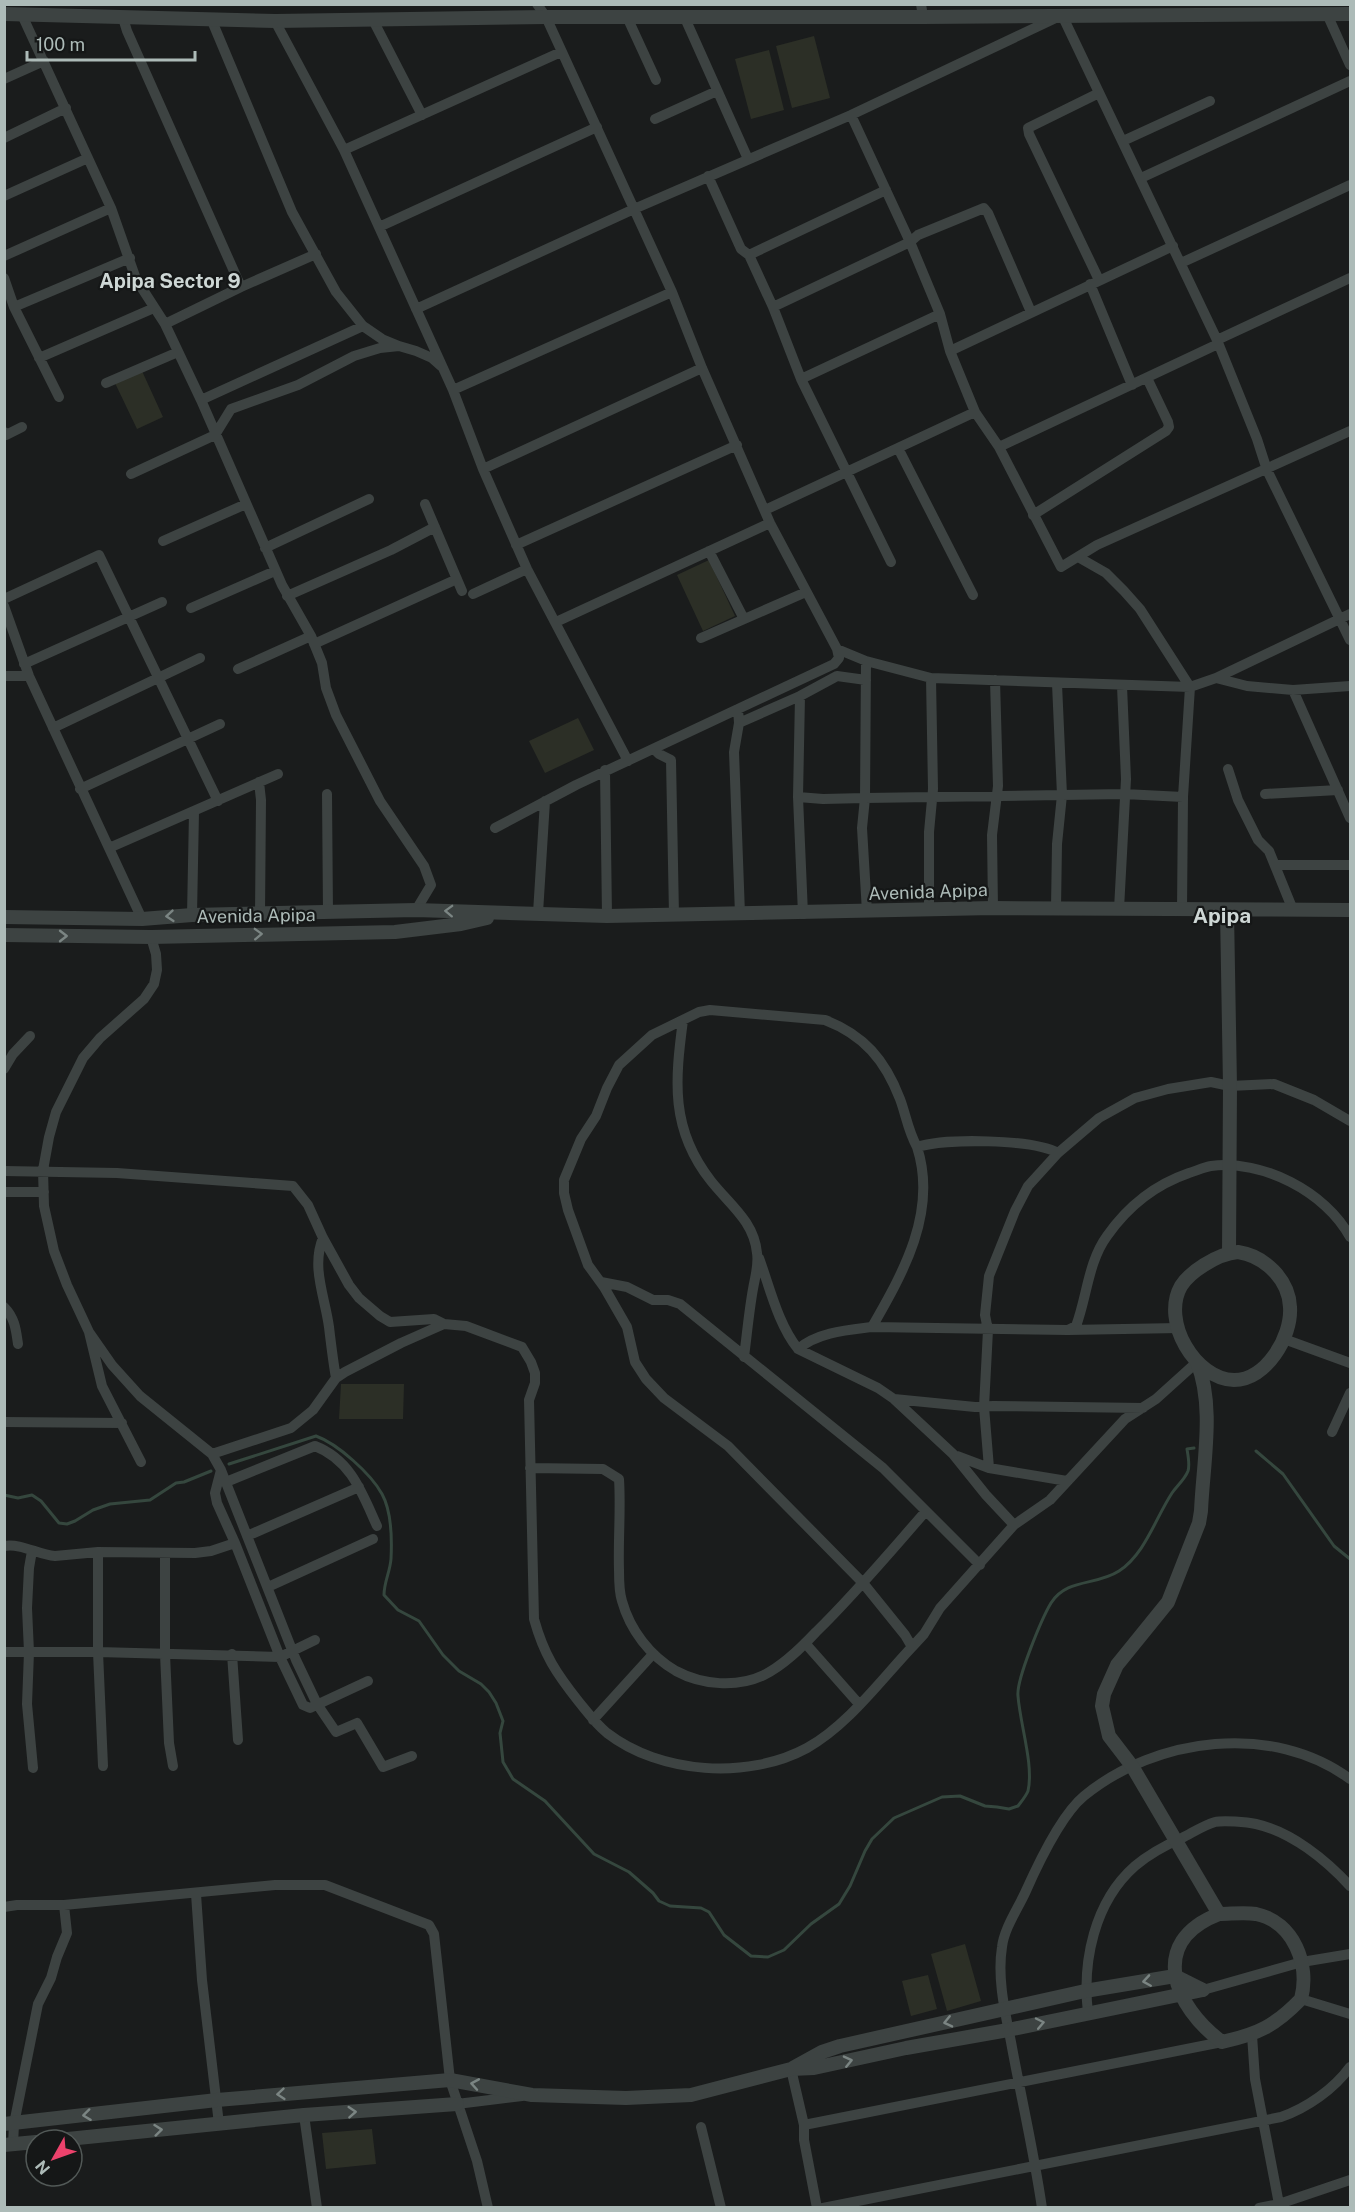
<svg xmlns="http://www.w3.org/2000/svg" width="1355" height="2212" viewBox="0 0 1355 2212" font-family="'Public Sans',sans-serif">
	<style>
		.green { fill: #2c2f26 }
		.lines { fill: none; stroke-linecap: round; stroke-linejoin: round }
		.stream { stroke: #35473e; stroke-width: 3 }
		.minor { stroke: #3d4342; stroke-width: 10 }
		.tertiary { stroke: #3d4342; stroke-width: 14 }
		.oneway { stroke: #7b8583 }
		.labels { text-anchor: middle; stroke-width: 4.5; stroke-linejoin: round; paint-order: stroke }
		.street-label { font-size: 18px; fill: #adbbb8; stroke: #151717 }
		.neighbourhood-label { font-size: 20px; font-weight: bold; fill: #ced7d5; stroke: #151717 }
		.quarter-label { font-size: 21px; font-weight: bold; fill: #ced7d5; stroke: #151717 }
	</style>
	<rect width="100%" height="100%" fill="#1a1c1c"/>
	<path class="green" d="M 814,36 L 830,98 L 792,108 L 776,46 Z
		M 769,50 L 784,110 L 751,119 L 735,59 Z
		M 142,371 L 163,417 L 137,429 L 115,383 Z
		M 709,560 L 735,616 L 703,631 L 677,575 Z
		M 578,718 L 594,750 L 545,773 L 529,741 Z
		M 341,1384 L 404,1384 L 403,1419 L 339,1419 Z
		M 965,1944 L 981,2001 L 947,2011 L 931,1954 Z
		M 928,1975 L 937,2009 L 911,2016 L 902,1981 Z
		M 372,2129 L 376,2164 L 326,2169 L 322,2133 Z"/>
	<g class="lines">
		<path class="stream" d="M 1256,1451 L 1283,1474 L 1334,1546 L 1350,1559
			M 229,1464 L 316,1436 C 338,1444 371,1474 382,1494 C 392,1512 392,1539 391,1559 C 390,1572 384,1582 384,1595 L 398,1610 L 419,1621 L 443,1655 L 459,1671 L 481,1684 L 489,1692 L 496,1703 L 503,1721 L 500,1733 L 503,1762 L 513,1779 L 545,1801 L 594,1854 L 629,1872 L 653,1893 L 659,1901 L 670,1906 L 701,1908 L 709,1912 L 724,1935 L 751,1956 L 768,1957 L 784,1950 L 811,1924 L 839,1904 L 850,1886 L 865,1851 L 872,1839 L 894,1818 L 942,1797 L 960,1796 L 985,1806 L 997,1807 L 1009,1809 L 1018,1806 C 1021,1802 1026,1796 1028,1791 C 1034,1765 1020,1724 1018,1696 C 1016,1680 1042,1618 1051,1603 C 1067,1578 1096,1586 1119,1571 C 1145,1554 1155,1519 1172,1493 C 1177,1486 1185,1479 1188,1471 C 1190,1465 1188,1455 1187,1449 L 1194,1448
			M 4,1495 L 18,1498 L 32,1495 L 41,1501 L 59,1523 L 67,1524 L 75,1521 L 93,1510 L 110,1504 L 150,1500 L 176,1483 L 184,1482 L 211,1471"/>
		<path class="minor" d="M 537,4 L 546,17 L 672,292 L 702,368 L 770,523 L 837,649 L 866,661 L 931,678 L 1190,687 L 1216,678 L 1247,686 L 1293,690 L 1350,686
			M 921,4 L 923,17
			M 1327,14 L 1350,65
			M 22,15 L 111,208 L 136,279 L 165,324 L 201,400 L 282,585 L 311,636 L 322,663 L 326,688 L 336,715 L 380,801 L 424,866 L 431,885 L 416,910
			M 684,16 L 748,159
			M 627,17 L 656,80
			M 123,18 L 127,31 L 241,287
			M 373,20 L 422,115
			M 212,21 L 292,212 L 336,292 L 363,326 L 382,339 L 399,346
			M 275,21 L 344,150 L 453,390 L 483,469 L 527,569 L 628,761
			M 4,79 L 44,61
			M 851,115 L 910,242 L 940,314 L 950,351 L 975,412 L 999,447 L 1061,567 L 1097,545 L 1350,431
			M 655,119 L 717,91
			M 4,138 L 66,108
			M 1123,141 L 1210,101
			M 344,150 L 561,52
			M 708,176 L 741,249 L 749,255 L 773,307 L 801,379 L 891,562
			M 1141,178 L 1350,81
			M 4,196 L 88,158
			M 379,227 L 597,127
			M 749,255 L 886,190
			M 4,256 L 111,208
			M 1181,263 L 1350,185
			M 4,278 L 14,307 L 59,397
			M 1099,280 L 1029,134 L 1028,128 L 1099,93
			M 1090,284 L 1132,385
			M 14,307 L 130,258
			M 773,307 L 910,242 L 918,235 L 984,208 L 988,213 L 1031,312
			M 416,309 L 634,209 L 851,115 L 1062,15 L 1217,340 L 1257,439 L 1267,470 L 1350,640
			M 165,324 L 241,287 L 316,254
			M 1217,340 L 1350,278
			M 950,351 L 1173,246
			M 39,358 L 154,308
			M 801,379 L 940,314
			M 106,383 L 178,352
			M 453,390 L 672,292
			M 201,400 L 363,326
			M 4,432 L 6,435 L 22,427
			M 999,447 L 1218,344
			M 898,448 L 973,595
			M 483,469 L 702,368
			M 131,474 L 215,435 L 231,409 L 298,385 L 354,356 L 380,348 L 399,346 L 416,351 L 432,358 L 441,366
			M 425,504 L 462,591
			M 765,510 L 975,412
			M 1033,515 L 1166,431 L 1169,427 L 1168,422 L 1147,378
			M 163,541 L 246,504
			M 516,545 L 737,445
			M 265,548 L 369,499
			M 709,551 L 744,619
			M 1078,557 L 1106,573 L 1124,591 L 1140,609 L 1190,687 L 1183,797 L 1182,910
			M 473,594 L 527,569
			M 287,596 L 391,550 L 435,527
			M 4,599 L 99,555 L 218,801
			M 4,606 L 29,676 L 142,919
			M 191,608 L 275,571
			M 556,622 L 770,523
			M 701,638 L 806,592
			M 314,644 L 457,579
			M 866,661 L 865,798 L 1124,794 L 1183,797
			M 24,664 L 162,602
			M 238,669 L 311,636
			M 4,676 L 29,676
			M 1216,678 L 1350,614
			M 1293,690 L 1350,818
			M 800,696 L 798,797 L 803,914
			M 738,709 L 739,723 L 734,752 L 740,914
			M 739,723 L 800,696 L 837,676 L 866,680
			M 53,728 L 200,658
			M 654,749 L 659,754 L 671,760 L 674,915
			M 1228,769 L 1238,800 L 1258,840 L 1269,851 L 1293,910
			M 605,770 L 607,916
			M 259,782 L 261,800 L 260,913
			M 80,789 L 220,724
			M 327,794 L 328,913
			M 1265,794 L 1338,790
			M 798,797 L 823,799 L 865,798 L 862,828 L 867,912
			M 495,828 L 576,785 L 834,664 L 839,658 L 837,649
			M 109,848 L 278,774
			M 1275,865 L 1350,865
			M 993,908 L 992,835 L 998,786 L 995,680
			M 1056,908 L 1057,844 L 1062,795 L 1057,684
			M 1119,909 L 1126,779 L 1122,686
			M 929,910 L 929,832 L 933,789 L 931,678
			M 538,913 L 545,801
			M 192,915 L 194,812
			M 683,1020 C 675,1081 670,1129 711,1181 C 729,1204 754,1221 757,1253 C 759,1265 755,1277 753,1289 C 749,1311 747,1334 744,1357
			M 4,1069 L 13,1054 L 30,1036
			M 4,1171 L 117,1173 L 293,1186 L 308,1205 L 323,1238 L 349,1285 L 359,1298 L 380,1316 L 390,1322 L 434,1319 L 444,1324 L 466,1326 L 522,1347 L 531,1362 L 535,1373 L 535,1383 L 529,1400 L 534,1619 C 544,1655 556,1673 579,1702 C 588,1713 596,1724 607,1733 C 660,1774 748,1780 807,1748 C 848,1725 880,1681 912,1647 L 905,1635 L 863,1583 L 728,1446 L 664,1398 L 646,1379 L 635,1362 L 627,1327 L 604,1287 L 588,1265 L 568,1210 L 564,1193 L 564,1180 L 581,1139 L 596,1116 L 607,1088 L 619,1065 L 652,1035 L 699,1012 L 710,1010 L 825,1020 C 864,1035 885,1060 900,1099 C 906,1115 908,1131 917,1147
			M 4,1192 L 44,1192
			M 323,1238 C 311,1267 325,1297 329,1327 C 331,1344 333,1361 336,1378
			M 759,1258 C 770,1288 778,1324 798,1349
			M 601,1282 L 627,1287 L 653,1300 L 668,1300 L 680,1304 L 883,1468 L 980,1565
			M 4,1307 C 15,1318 16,1330 18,1344
			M 872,1327 L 1068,1330 L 1076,1326 C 1087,1297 1088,1262 1107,1236 C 1128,1206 1154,1185 1189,1173 C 1196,1171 1204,1167 1211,1166 C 1262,1159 1326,1192 1350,1237
			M 1068,1330 L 1179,1328
			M 89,1332 L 112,1365 L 140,1396 L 212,1454 L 221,1470 L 296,1660 L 317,1704 L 336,1732 L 357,1723 L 383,1767 L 412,1756
			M 1284,1339 L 1350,1363
			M 894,1399 L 975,1407 L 993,1406 L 1143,1408
			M 4,1422 L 122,1423
			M 1332,1432 L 1350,1393
			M 212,1454 L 291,1428 L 313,1410 L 336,1378 L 345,1372 L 401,1343 L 444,1324
			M 957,1456 L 989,1468 L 1067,1481
			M 141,1462 L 102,1386 L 89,1332 L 67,1285 L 54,1251 L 44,1206 L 43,1170 L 49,1137 L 56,1112 L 83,1058 L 100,1038 L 144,999 L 154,984 L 157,970 L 156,954 L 151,937
			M 530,1468 L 603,1469 L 619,1479 C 621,1509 618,1539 619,1570 C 619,1580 619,1592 622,1601 C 630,1630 650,1656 676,1671 C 702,1685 737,1688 764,1675 C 784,1665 801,1648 816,1632 C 855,1594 890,1552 926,1511
			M 989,1468 L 984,1407 L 988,1330 L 985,1315 L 989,1276 L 1015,1211 L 1028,1186 L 1058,1153 L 1099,1118 L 1135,1098 L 1168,1089 L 1211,1082 L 1230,1086 L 1274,1084 L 1314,1100 L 1350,1121
			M 221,1470 L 215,1493 L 217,1503 L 235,1543 L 280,1657 L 303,1705 L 310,1708 L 368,1681
			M 226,1482 L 315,1446 C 351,1460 362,1493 377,1526
			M 1014,1525 L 986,1495 L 953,1454 L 894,1399 L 878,1388 L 798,1349 C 818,1332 847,1330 872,1327 C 903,1273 938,1212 917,1147 C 945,1138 1033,1139 1058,1153
			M 247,1536 L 359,1487
			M 4,1546 C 22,1543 38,1555 55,1556 L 98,1552 L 195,1553 L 211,1551 L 235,1543
			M 32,1551 L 29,1568 L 27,1608 L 29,1652 L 27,1704 L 33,1768
			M 98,1552 L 98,1652 L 103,1766
			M 165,1553 L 165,1654 L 169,1743 L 173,1766
			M 268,1587 L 373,1539
			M 805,1643 L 859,1704
			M 912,1647 L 924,1634 L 940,1608 L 1014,1525 L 1050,1500 L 1125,1419 L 1156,1399 L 1197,1362
			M 4,1652 L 98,1652 L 280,1657 L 315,1640
			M 232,1654 L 238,1740
			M 593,1720 L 653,1654
			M 196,1894 L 202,1980 L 219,2124
			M 4,1907 L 17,1905 L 64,1905 L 275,1885 L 325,1885 L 429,1925 L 434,1934 L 450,2080 L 477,2161 L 488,2208
			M 1203,1990 L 1302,1962 L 1350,1954
			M 1301,1999 L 1350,2014
			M 1088,2013 C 1082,1962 1094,1902 1135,1866 C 1148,1855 1166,1845 1182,1838 C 1192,1833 1204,1825 1215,1822 C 1223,1820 1247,1822 1256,1824 C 1292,1832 1326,1860 1350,1886
			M 1252,2035 L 1255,2079 L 1279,2204
			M 791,2069 L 804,2125 L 804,2140 L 817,2208
			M 457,2104 L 522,2096
			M 304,2115 L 317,2208
			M 804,2125 L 1222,2042
			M 701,2127 L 721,2208
			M 13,2145 L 14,2124 L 38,2004 L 51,1978 L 57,1957 L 67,1933 L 64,1905
			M 823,2208 L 1281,2117 C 1307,2108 1334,2089 1350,2067
			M 1042,2208 C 1034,2152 1021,2097 1011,2042 C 1005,2012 997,1978 1002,1947 C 1004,1929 1017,1910 1025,1893 C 1037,1866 1062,1814 1084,1796 C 1156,1737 1273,1722 1350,1779
			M 1259,2208 L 1279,2204 L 1350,2180"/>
		<path class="tertiary" d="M 4,14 L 275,21 L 546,17 L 923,17 L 1350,14
			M 1227,911 L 1230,1086 L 1229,1253
			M 4,917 L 142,919 L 192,915 L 416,910 L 607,916 L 993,908 L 1350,910
			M 4,935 L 151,937 L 395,932 L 461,924 L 487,918
			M 1238,1252 C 1265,1256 1289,1280 1290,1307 C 1292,1337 1266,1380 1234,1380 C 1195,1379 1161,1321 1181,1286 C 1186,1278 1196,1270 1204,1265 C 1215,1258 1225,1253 1238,1252 Z
			M 1197,1362 C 1215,1406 1203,1463 1201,1511 L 1199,1523 L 1168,1602 L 1117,1665 L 1104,1694 L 1102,1706 L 1109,1736 L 1132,1766 L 1219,1914
			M 1219,1914 C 1231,1914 1244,1912 1256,1914 C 1294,1922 1310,1965 1301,1999 C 1275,2026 1258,2034 1222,2042 C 1174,2007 1147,1942 1219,1914 Z
			M 793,2068 L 822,2052 L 840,2046 L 1085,1991 L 1175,1976 L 1203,1990
			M 4,2124 L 217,2100 L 450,2080 L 532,2095 L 626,2098 L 691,2095 L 791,2069 L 814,2068 L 906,2048 L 1008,2030 L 1203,1990
			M 58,2140 L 304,2115 L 457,2104
			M 4,2145 L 36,2142"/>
	</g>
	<defs><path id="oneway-chevron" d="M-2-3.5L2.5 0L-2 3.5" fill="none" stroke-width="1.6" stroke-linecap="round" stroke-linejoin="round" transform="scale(1.5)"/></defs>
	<g class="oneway">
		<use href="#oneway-chevron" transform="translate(449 911) rotate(-178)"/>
		<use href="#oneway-chevron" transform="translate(170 916) rotate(175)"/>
		<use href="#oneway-chevron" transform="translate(258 934) rotate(-2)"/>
		<use href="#oneway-chevron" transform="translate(63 936)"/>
		<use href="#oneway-chevron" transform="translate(1147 1981) rotate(171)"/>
		<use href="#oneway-chevron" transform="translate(948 2022) rotate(167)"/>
		<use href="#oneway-chevron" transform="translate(1040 2023) rotate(-12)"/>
		<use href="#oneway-chevron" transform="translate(848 2061) rotate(-13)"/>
		<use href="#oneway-chevron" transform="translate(475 2084) rotate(-170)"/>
		<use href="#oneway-chevron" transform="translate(281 2094) rotate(175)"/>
		<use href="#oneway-chevron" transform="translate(352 2112) rotate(-4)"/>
		<use href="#oneway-chevron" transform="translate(87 2115) rotate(173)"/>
		<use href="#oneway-chevron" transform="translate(158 2130) rotate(-6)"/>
	</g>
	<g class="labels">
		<g class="street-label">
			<text transform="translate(928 892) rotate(-2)" y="6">Avenida Apipa</text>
			<text transform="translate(256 916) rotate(-1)" y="6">Avenida Apipa</text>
		</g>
		<g class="neighbourhood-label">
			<text x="170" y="288">Apipa Sector 9</text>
		</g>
		<g class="quarter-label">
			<text x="1222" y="923">Apipa</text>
		</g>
	</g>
	<rect width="1355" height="2212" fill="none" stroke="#adbbb8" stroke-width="12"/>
	<g transform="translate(54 2158) rotate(230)"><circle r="28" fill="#151717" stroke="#525957" stroke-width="1.5"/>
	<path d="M0-4.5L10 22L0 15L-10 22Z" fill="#ec426c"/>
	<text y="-9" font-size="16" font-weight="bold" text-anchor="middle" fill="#adbbb8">N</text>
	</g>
	<path d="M27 51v9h168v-9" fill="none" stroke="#adbbb8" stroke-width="3"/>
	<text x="36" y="51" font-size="18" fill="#adbbb8" stroke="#151717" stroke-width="4.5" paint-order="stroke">100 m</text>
</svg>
